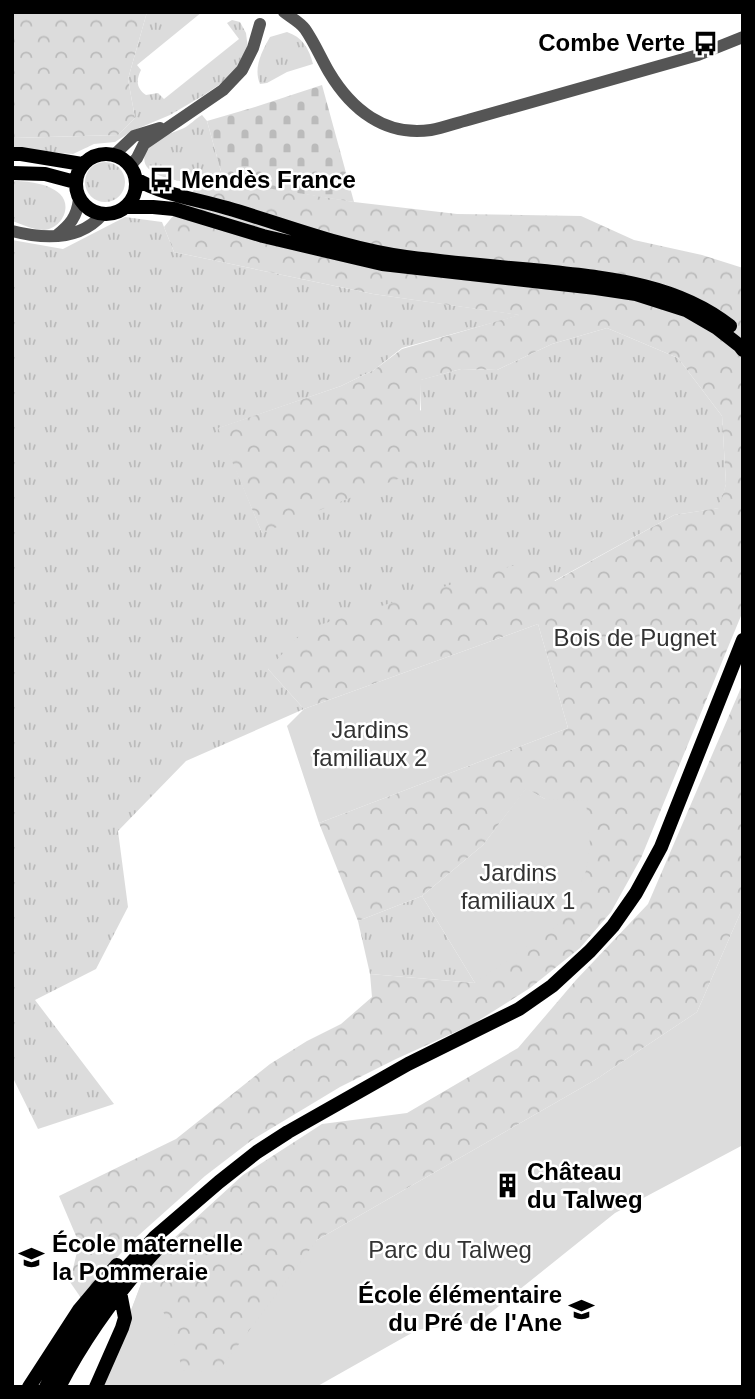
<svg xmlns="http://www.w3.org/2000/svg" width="755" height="1399" viewBox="0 0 755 1399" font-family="Helvetica,sans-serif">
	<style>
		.grass { fill: url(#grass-tufts) }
		.forest { fill: url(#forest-crowns) }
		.cemetery { fill: url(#cemetery-stones) }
		.green { fill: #dcdcdc }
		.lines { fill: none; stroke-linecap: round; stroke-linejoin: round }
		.minor { stroke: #555; stroke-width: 12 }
		.major { stroke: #000; stroke-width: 14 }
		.labels { text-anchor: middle; stroke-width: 5; stroke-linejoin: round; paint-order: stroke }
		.poi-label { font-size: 24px; font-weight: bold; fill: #000; stroke: #fff; text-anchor: start }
		.park-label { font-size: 24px; fill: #333; stroke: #fff }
	</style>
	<defs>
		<pattern id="grass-tufts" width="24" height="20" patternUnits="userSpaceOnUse" patternTransform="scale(1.75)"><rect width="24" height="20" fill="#dcdcdc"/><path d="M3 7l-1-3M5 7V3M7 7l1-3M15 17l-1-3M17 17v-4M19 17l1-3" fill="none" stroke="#bbb"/></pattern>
		<pattern id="forest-crowns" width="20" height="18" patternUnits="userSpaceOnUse" patternTransform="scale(1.75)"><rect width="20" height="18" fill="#dcdcdc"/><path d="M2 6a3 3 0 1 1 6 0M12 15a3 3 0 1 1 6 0" fill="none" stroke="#bbb"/></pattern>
		<pattern id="cemetery-stones" width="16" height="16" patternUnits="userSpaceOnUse" patternTransform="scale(1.75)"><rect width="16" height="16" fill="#dcdcdc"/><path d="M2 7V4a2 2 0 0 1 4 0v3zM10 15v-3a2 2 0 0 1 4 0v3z" fill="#bbb"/></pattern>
	</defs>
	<rect width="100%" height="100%" fill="#fff"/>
	<path class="grass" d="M 147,12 L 202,12 L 137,65 L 141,70 C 136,80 136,88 146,95 L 158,93 L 164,99 L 239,39 L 227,23 L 232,20 L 240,22 L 246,33 L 248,49 L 232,76 L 204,95 L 170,115 L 132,131 L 115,142 L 94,144 L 73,154 L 12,149 L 12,138 L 118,135 L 135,118 L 128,79 Z
		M 287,32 C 302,37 309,48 313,64 L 287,72 L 267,83 L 260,84 C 253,68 262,51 270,37 Z
		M 202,115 L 207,121 L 222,175 L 354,202 L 217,179 C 211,181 203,185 196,185 C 191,184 185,182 180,181 C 165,178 135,172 147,149 C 154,136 172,134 184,128 C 190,125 195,119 202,115 Z
		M85 182a20 20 0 1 1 40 0a20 20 0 1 1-40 0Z
		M 12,181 C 27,181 48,183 60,194 C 73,207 61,229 44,230 C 33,230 22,224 12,221 Z
		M 125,217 L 162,222 L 174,252 L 373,294 L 521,315 L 402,348 L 374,370 L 341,386 L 219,428 L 262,533 L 421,410 L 420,380 L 461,369 L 497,370 L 552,344 L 607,328 L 678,358 L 722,416 L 726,484 L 720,508 L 674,515 L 554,581 L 268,669 L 304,709 L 186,761 L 118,831 L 128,907 L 96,969 L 35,1000 L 114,1104 L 38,1129 L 12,1076 L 12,240 L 63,249 Z
		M 422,896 L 475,983 L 370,974 L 358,921 Z"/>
	<path class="forest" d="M 12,12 L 147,12 L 128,79 L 135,118 L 118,135 L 12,138 Z
		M 217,179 L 354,202 L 457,214 L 581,216 L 634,240 L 702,255 L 743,268 L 743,611 L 641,858 L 611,912 L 580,948 L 530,988 L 473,1024 L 396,1059 L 340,1087 L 252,1140 L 205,1176 L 130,1243 L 81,1298 L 70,1282 L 79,1243 L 59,1196 L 176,1139 L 270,1064 L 307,1041 L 341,1024 L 372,997 L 370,974 L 475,983 L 545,799 L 526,789 L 483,845 L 422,896 L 358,921 L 319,823 L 568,728 L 538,624 L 304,709 L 268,669 L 306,629 L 528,561 L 555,581 L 674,515 L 719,508 L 726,484 L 722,416 L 678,358 L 607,328 L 552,344 L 497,370 L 461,369 L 421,380 L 418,471 L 262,533 L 218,428 L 341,386 L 374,370 L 402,349 L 519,315 L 373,294 L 174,252 L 164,227 L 198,185 Z
		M 743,683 L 743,907 L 697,1012 L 595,1080 L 317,1240 L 273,1367 L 102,1387 L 150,1260 L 243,1175 L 322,1124 L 407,1113 L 518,1048 L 576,980 L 648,904 Z"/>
	<path class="cemetery" d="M 322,85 L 354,202 L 229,182 L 222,175 L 207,121 L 255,107 Z"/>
	<path class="green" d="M 538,624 L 568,728 L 319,823 L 287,726 L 304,709 Z
		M 526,788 L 545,799 L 586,801 L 590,845 L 586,871 L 562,922 L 475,983 L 422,896 L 483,845 Z
		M 743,907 L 743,1145 L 615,1213 L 479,1322 L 417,1330 L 316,1387 L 102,1387 L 148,1266 L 183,1370 L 218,1372 L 317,1240 L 595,1080 L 697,1012 Z"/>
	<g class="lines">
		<path class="minor" d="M 284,12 C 290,17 300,22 305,29 C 314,42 321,58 329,72 C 351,109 385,137 431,130 C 443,128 456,123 468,120 L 698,55 L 743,37
			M 114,155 L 134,136 L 160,128
			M 130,166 L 137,158 L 144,144 L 223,90 L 242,70 L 253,48 L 260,24
			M 12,231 C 43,239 79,241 102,215
			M 56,236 C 70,225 77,217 79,199"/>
		<path class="major" d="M76 184a30 30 0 1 1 60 0a30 30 0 1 1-60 0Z
			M 12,154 L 21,154 L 82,164
			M 12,173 L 45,174 L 75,182
			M 136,179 C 163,195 197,199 227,208 C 286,225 345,249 406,257 C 452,263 498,267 544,271 C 609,278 677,284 730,326
			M 126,207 L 153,207 L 174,209 L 263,236 L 382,264 L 596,288 L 636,294 L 686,310 L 717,328 L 740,346 L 743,350
			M 29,1387 L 79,1310 L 117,1265
			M 46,1387 L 65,1352 L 89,1316 L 120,1275 L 155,1237 L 219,1182 L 257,1152 L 288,1132 L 408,1064 L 519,1009 L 552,986 L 590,951 L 613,926 L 636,893 L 661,847 L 743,640
			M 59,1387 C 86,1335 122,1286 162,1244
			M 96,1387 L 122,1328 L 125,1318 L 120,1292"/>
	</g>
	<defs>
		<symbol id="bus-bare" viewBox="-9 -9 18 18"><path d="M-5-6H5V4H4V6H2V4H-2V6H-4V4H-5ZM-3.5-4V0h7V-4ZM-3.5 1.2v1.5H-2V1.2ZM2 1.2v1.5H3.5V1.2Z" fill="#000" stroke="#fff" stroke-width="2.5" paint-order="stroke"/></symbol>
		<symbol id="building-bare" viewBox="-9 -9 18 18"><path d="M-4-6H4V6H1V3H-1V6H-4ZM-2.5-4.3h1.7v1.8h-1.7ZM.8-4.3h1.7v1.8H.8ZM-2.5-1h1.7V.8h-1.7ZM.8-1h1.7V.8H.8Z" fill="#000" stroke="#fff" stroke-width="2.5" paint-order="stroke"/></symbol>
		<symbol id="school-bare" viewBox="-9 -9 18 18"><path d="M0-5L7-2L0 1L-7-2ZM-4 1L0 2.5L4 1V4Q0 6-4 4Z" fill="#000" stroke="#fff" stroke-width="2.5" paint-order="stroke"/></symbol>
	</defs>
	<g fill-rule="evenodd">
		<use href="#bus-bare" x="688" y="26" width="35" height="35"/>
		<use href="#bus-bare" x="144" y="162" width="35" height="35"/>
		<use href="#building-bare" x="490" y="1168" width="35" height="35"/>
		<use href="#school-bare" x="14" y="1240" width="35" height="35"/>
		<use href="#school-bare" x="564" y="1292" width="35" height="35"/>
	</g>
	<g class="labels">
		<g class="poi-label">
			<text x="685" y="51" text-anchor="end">Combe Verte</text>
			<text x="181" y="188">Mendès France</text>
			<text x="527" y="1180">Château<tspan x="527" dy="28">du Talweg</tspan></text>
			<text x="52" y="1252">École maternelle<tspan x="52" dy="28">la Pommeraie</tspan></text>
			<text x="562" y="1303" text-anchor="end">École élémentaire<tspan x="562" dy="28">du Pré de l'Ane</tspan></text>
		</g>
		<g class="park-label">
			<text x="635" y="646">Bois de Pugnet</text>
			<text x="370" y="738">Jardins<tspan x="370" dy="28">familiaux 2</tspan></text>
			<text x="518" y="881">Jardins<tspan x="518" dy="28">familiaux 1</tspan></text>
			<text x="450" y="1258">Parc du Talweg</text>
		</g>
	</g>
	<rect width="755" height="1399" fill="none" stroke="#000000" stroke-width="28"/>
</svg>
